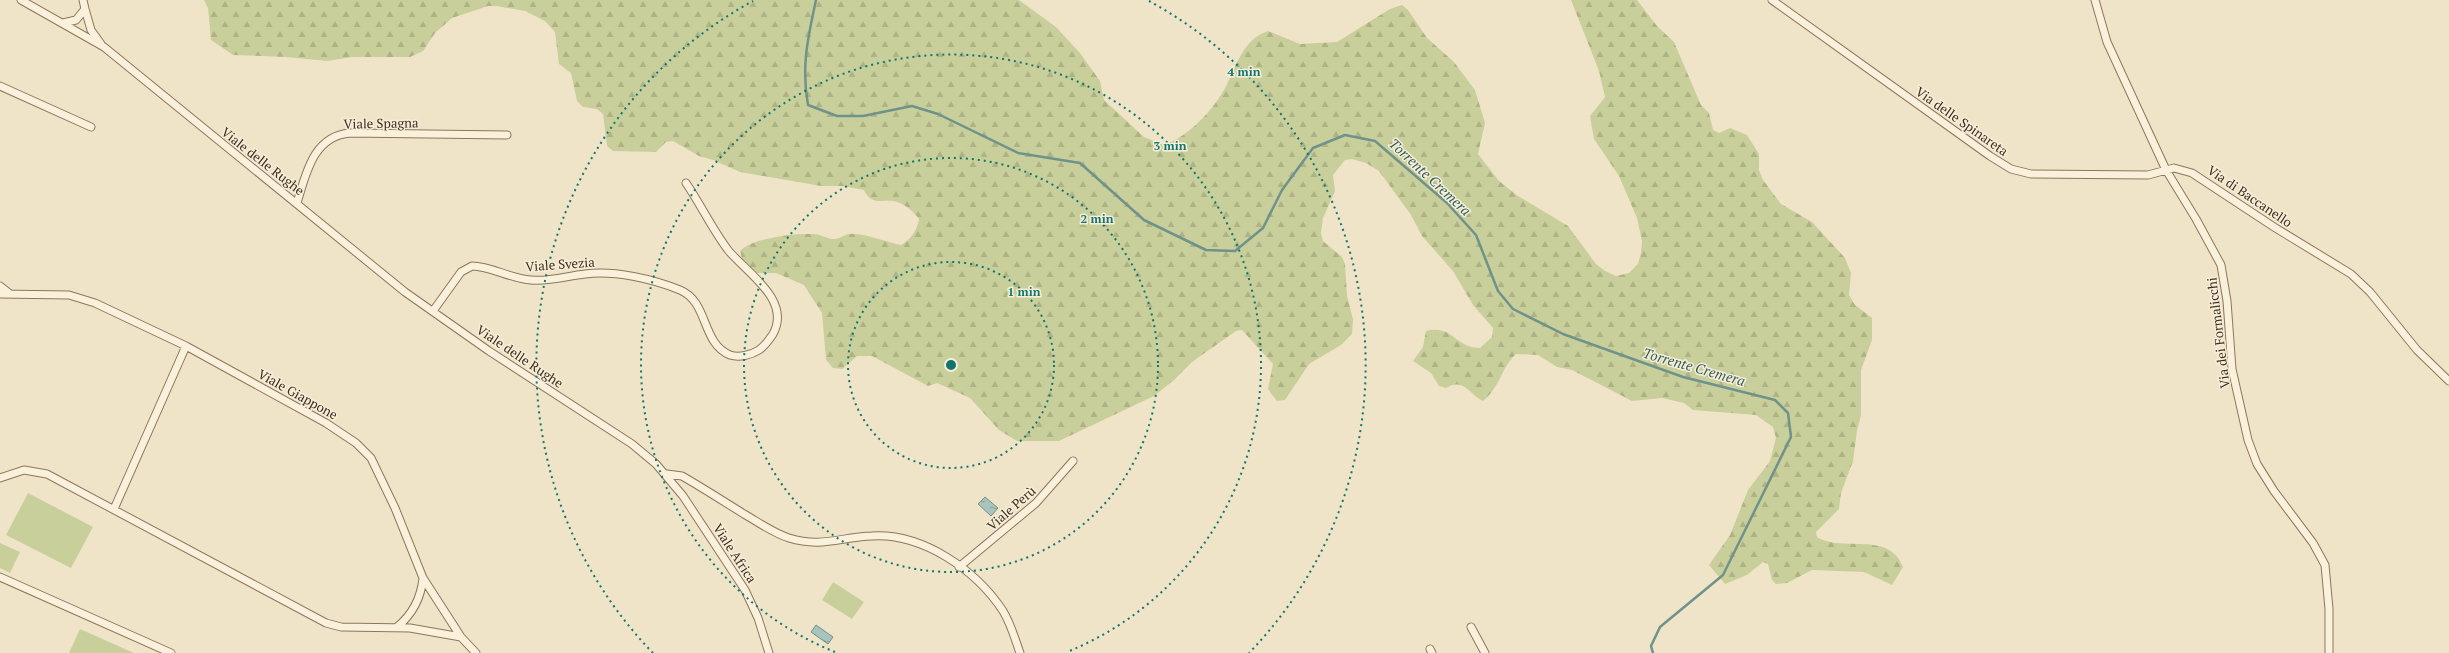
<svg xmlns="http://www.w3.org/2000/svg" width="2449" height="653" viewBox="0 0 2449 653" font-family="'PT Serif',serif">
	<style>
		.forest { fill: url(#forest-firs) }
		.pitch { fill: #c9cf9b }
		.water { fill: url(#water-ripples); stroke: #6f938a }
		.lines { fill: none; stroke-linecap: round; stroke-linejoin: round }
		.stream { stroke: #6f938a; stroke-width: 2.5 }
		.street-casing { stroke: #8d765c; stroke-width: 9 }
		.street { stroke: #faf1dc; stroke-width: 7 }
		.ring { fill: none; stroke: #0f766e; stroke-width: 2; stroke-dasharray: 2 4 }
		.labels { text-anchor: middle; stroke-width: 3; stroke-linejoin: round; paint-order: stroke }
		.street-label { font-size: 13px; fill: #3d2e20; stroke: #f7eed8 }
		.water-label { font-size: 14px; font-style: italic; fill: #2f5d5a; stroke: #f7eed8 }
		.centre { fill: #0f766e; stroke: #f7eed8; stroke-width: 2 }
		.ring-label { font-size: 12px; text-anchor: middle; font-weight: bold; fill: #0f766e; stroke: #f7eed8; stroke-width: 3; stroke-linejoin: round; paint-order: stroke }
	</style>
	<defs>
		<pattern id="forest-firs" width="22" height="20" patternUnits="userSpaceOnUse"><rect width="22" height="20" fill="#c9cf9b"/><path d="M5 1l3.5 6h-7zM16 11l3.5 6h-7z" fill="#aeb285"/></pattern>
		<pattern id="water-ripples" width="26" height="14" patternUnits="userSpaceOnUse"><rect width="26" height="14" fill="#a9c4bc"/><path d="M2 4q2-2 4 0t4 0M15 11q2-2 4 0t4 0" fill="none" stroke="#8ba098"/></pattern>
	</defs>
	<rect width="100%" height="100%" fill="#f0e4c8"/>
	<path class="forest" d="M 204,0 L 1019,0 L 1056,27 L 1080,53 L 1100,81 L 1104,100 L 1144,137 L 1164,145 C 1186,137 1206,117 1219,98 C 1236,74 1238,41 1268,31 L 1300,44 L 1337,42 L 1390,9 L 1402,5 L 1408,10 L 1427,38 L 1454,62 L 1475,90 L 1485,123 L 1478,154 L 1499,181 L 1518,196 L 1568,226 L 1596,264 L 1605,271 L 1616,276 L 1629,273 L 1638,264 L 1641,253 L 1642,241 L 1637,218 L 1619,176 L 1594,139 L 1590,116 L 1605,97 L 1599,71 L 1571,0 L 1637,0 L 1657,26 L 1674,42 L 1701,105 L 1709,113 L 1713,130 L 1719,133 L 1730,128 L 1747,135 L 1759,154 L 1759,170 L 1763,180 L 1781,204 L 1812,222 L 1845,258 L 1851,273 L 1849,295 L 1855,305 L 1872,318 L 1872,340 L 1861,370 L 1861,415 L 1857,431 L 1853,461 L 1841,493 L 1839,509 L 1816,532 L 1817,537 C 1842,553 1889,530 1903,567 L 1892,585 L 1864,572 L 1812,570 L 1787,583 L 1776,584 L 1772,580 L 1768,564 L 1763,562 L 1747,575 L 1725,584 L 1709,565 L 1730,535 L 1748,490 L 1770,461 L 1776,438 L 1773,427 L 1756,415 L 1693,410 L 1684,403 L 1662,398 L 1632,401 L 1572,370 L 1557,367 L 1538,355 L 1516,354 C 1501,368 1501,386 1483,401 C 1469,394 1464,377 1446,388 L 1439,386 L 1431,373 L 1413,361 L 1423,347 L 1426,331 C 1453,324 1455,348 1480,348 L 1492,337 L 1493,328 L 1473,305 L 1453,271 L 1422,236 L 1411,215 L 1379,171 L 1366,163 L 1352,159 L 1345,160 L 1333,175 L 1335,191 L 1323,218 L 1321,233 L 1323,241 L 1342,257 L 1345,264 L 1347,296 L 1353,319 L 1352,334 L 1341,345 L 1309,364 L 1285,400 L 1277,401 L 1268,389 L 1273,364 L 1242,330 L 1236,331 L 1192,362 L 1174,380 L 1154,396 L 1059,441 L 1017,441 L 999,430 L 970,398 L 937,383 L 928,386 L 872,356 L 857,356 L 842,369 L 833,368 L 826,360 L 822,313 L 804,285 L 776,273 L 755,273 L 743,262 L 740,251 C 752,238 795,233 813,234 C 821,234 828,240 836,239 C 842,238 846,233 853,234 C 868,234 886,242 901,245 C 911,239 917,231 919,219 C 914,212 903,202 893,201 C 880,200 871,205 864,190 L 843,186 L 821,186 L 740,172 L 713,160 L 699,156 L 673,141 L 666,142 L 656,152 L 613,151 L 607,146 L 603,114 L 597,109 L 583,107 L 577,101 L 571,73 L 559,64 L 555,32 L 545,21 L 525,11 L 496,6 L 488,6 L 452,18 L 435,33 L 423,51 L 410,57 L 352,57 L 327,61 L 286,57 L 233,55 L 211,40 L 208,8 Z"/>
	<path class="pitch" d="M 28,493 L 93,527 L 71,568 L 6,535 Z
		M 0,543 L 20,552 L 10,573 L 0,568 Z
		M 833,582 L 864,602 L 852,619 L 822,600 Z
		M 80,629 L 134,653 L 69,653 Z"/>
	<path class="water" d="M 985,497 L 998,508 L 991,516 L 978,504 Z
		M 816,625 L 833,637 L 828,644 L 811,632 Z"/>
	<g class="lines">
		<path class="stream" d="M 816,0 C 808,37 801,67 808,105 L 837,116 L 863,116 L 912,106 L 938,114 L 1018,153 L 1080,163 L 1144,220 L 1206,250 L 1235,251 L 1263,228 L 1282,190 L 1313,148 L 1345,135 L 1375,141 L 1447,203 L 1476,235 L 1498,291 L 1513,309 L 1563,334 L 1683,377 L 1775,400 L 1788,413 L 1791,437 L 1723,575 L 1660,627 L 1651,646 L 1653,653"/>
		<defs>
			<path id="street" d="M 21,0 L 104,47 L 405,292 L 489,351 L 632,444 L 656,464 L 683,496 L 745,590 L 758,618 L 769,653
				M 83,0 L 85,9
				M 1772,0 L 1990,156 L 2011,169 L 2031,174 L 2148,175 L 2174,168 L 2192,173 L 2274,227 L 2351,274 L 2370,292 L 2417,350 L 2449,381
				M 2095,0 L 2107,42 L 2166,170 L 2196,219 L 2221,265 L 2227,301 L 2232,369 L 2248,440 L 2257,464 L 2274,491 L 2313,543 L 2325,565 L 2329,609 L 2329,653
				M 63,23 L 76,20 L 85,9 L 91,30 L 101,44
				M 0,86 L 91,127
				M 297,203 C 306,174 313,136 350,133 L 507,135
				M 0,286 L 9,293
				M 0,294 L 69,295 L 95,303 L 186,346 L 326,423 L 356,443 L 371,458 L 395,508 L 423,578 L 461,637 L 476,653
				M 433,311 L 461,272 L 472,266 C 491,266 511,279 531,280 C 548,282 567,276 585,274 C 614,270 653,279 680,290 C 709,302 701,343 730,355 C 739,358 751,355 759,350 C 765,346 769,340 773,334 C 792,300 746,272 728,250 C 712,229 701,205 686,183
				M 667,474 L 682,476 C 703,488 723,501 744,514 C 758,522 773,533 789,538 C 822,548 840,537 872,536 C 923,533 976,570 1003,611 C 1011,624 1015,639 1020,653
				M 0,478 L 24,470 L 47,474 L 326,623 L 341,627 L 410,628 L 461,637
				M 114,509 L 186,346
				M 959,567 L 1036,503 L 1073,461
				M 0,577 L 171,653
				M 397,627 C 413,614 421,598 423,578
				M 1471,627 L 1485,653
				M 1430,649 L 1432,653"/>
		</defs>
		<use href="#street" class="street-casing"/>
		<use href="#street" class="street"/>
	</g>
	<g class="ring">
		<circle cx="951" cy="365" r="103"/>
		<circle cx="951" cy="365" r="207"/>
		<path d="M835 652A310 310 0 1 1 1067 652"/>
		<path d="M653 653A414 414 0 0 1 753 1M1149 1A414 414 0 0 1 1249 653"/>
	</g>
	<g class="labels">
		<g class="street-label">
			<text transform="translate(1962 121) rotate(35)" y="5">Via delle Spinareta</text>
			<text transform="translate(381 123) rotate(-1)" y="5">Viale Spagna</text>
			<text transform="translate(263 161) rotate(38)" y="5">Viale delle Rughe</text>
			<text transform="translate(2250 196) rotate(34)" y="5">Via di Baccanello</text>
			<text transform="translate(560 264) rotate(-4)" y="5">Viale Svezia</text>
			<text transform="translate(2218 333) rotate(-97)" y="5">Via dei Formalicchi</text>
			<text transform="translate(520 356) rotate(34)" y="5">Viale delle Rughe</text>
			<text transform="translate(298 394) rotate(29)" y="5">Viale Giappone</text>
			<text transform="translate(1011 508) rotate(-41)" y="5">Viale Perù</text>
			<text transform="translate(735 553) rotate(57)" y="5">Viale Africa</text>
		</g>
		<g class="water-label">
			<text transform="translate(1430 177) rotate(43)" y="5">Torrente Cremera</text>
			<text transform="translate(1694 367) rotate(16)" y="5">Torrente Cremera</text>
		</g>
	</g>
	<circle cx="951" cy="365" r="6" class="centre"/>
	<g class="ring-label">
		<text x="1244" y="76">4 min</text>
		<text x="1170" y="150">3 min</text>
		<text x="1097" y="223">2 min</text>
		<text x="1024" y="296">1 min</text>
	</g>
</svg>
